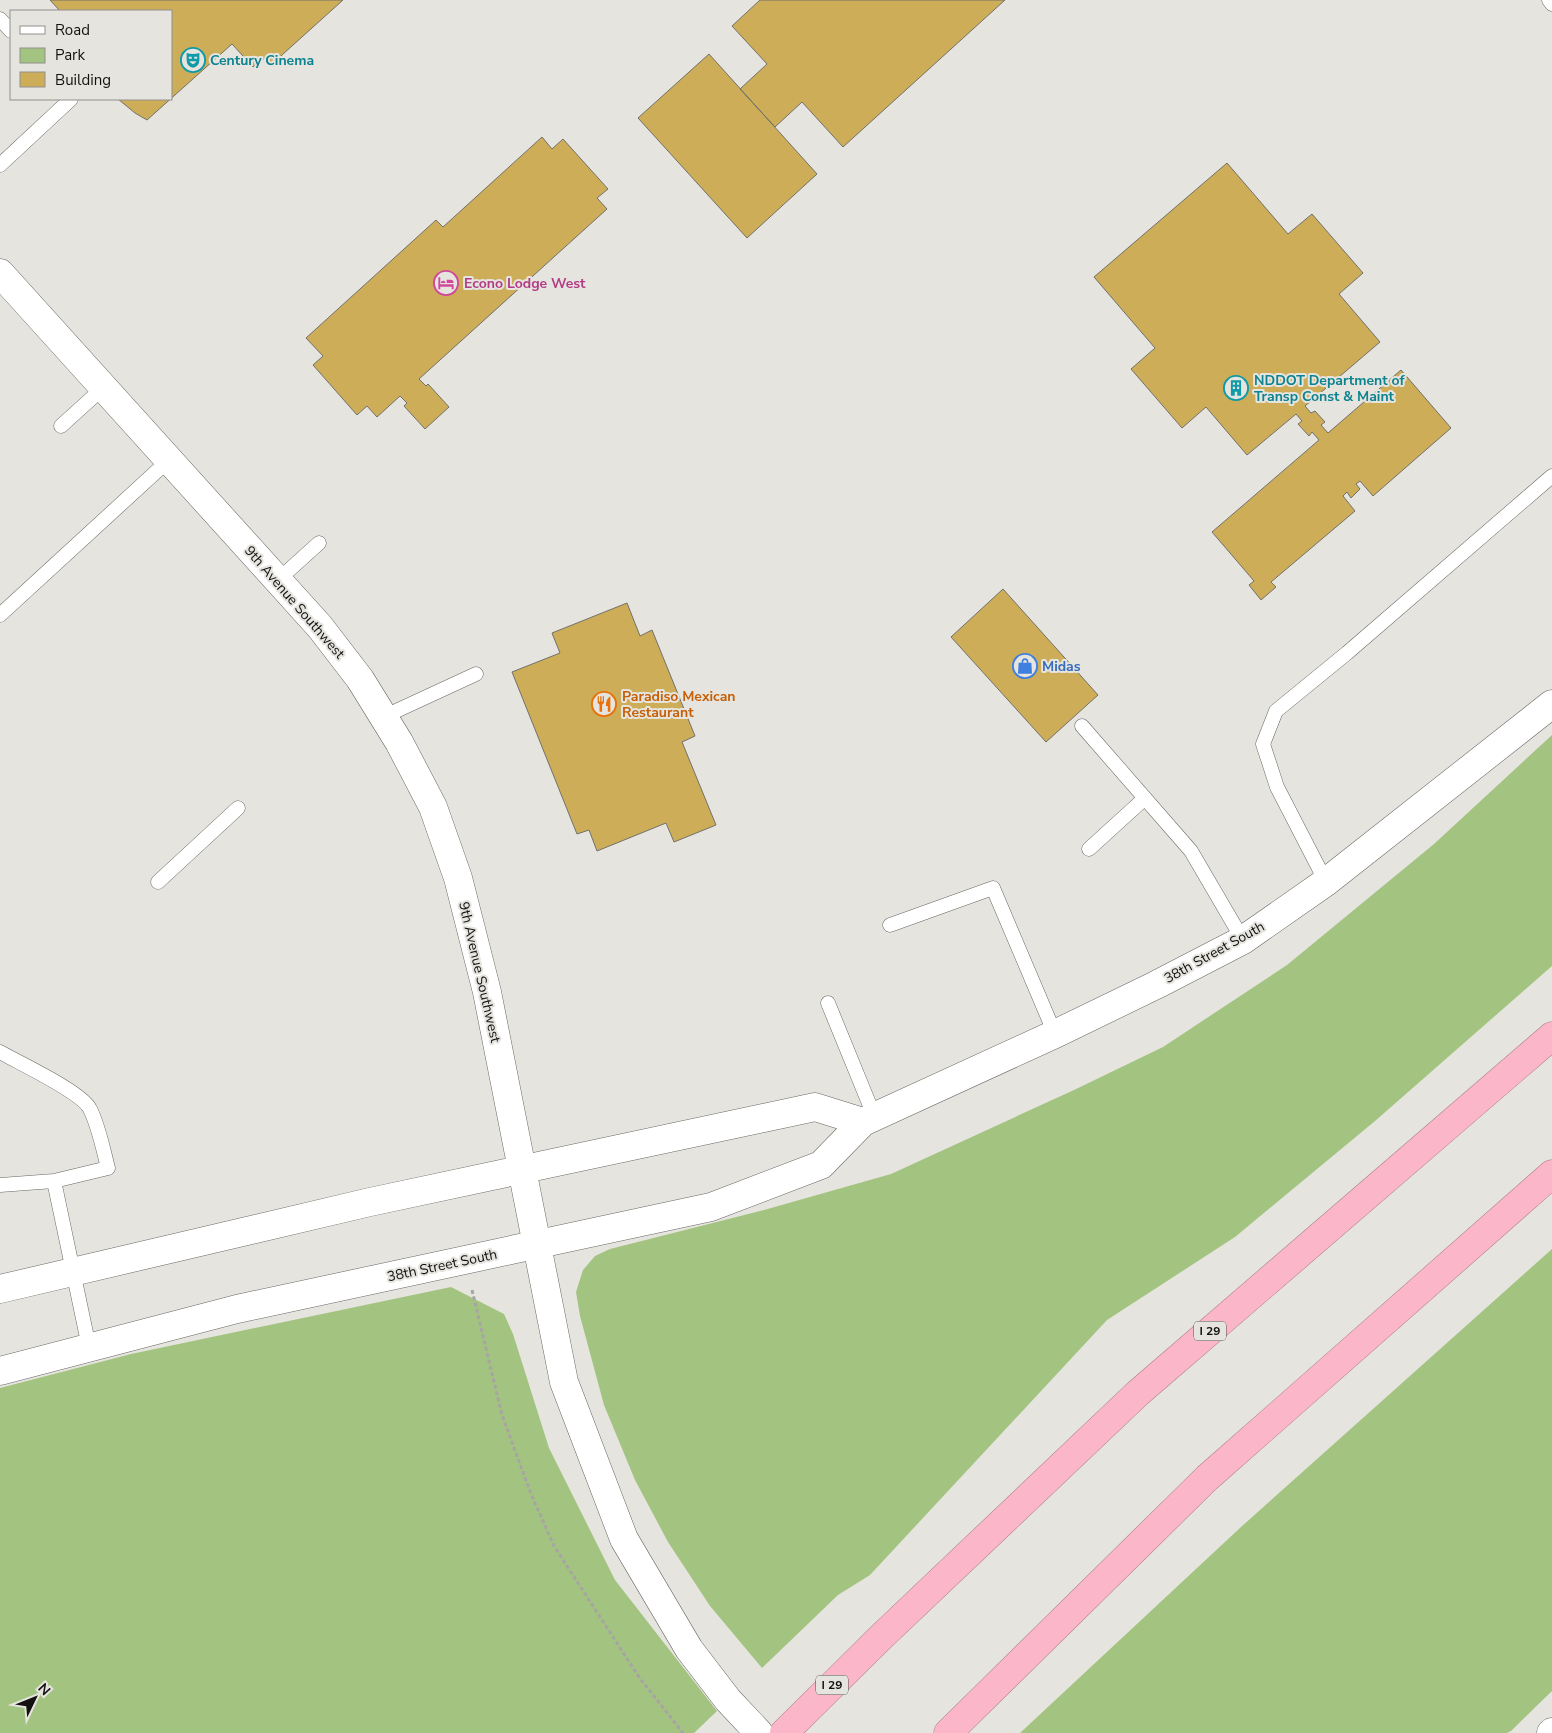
<svg xmlns="http://www.w3.org/2000/svg" width="1552" height="1733" viewBox="0 0 1552 1733" font-family="'Nunito Sans',sans-serif">
	<style>
		.green { fill: #a3c480 }
		.building { fill: #cdad58; stroke: #72706b }
		.lines { fill: none; stroke-linecap: round; stroke-linejoin: round }
		.lane-casing { stroke: #696763; stroke-width: 15 }
		.street-casing { stroke: #696763; stroke-width: 29 }
		.secondary-casing { stroke: #696763; stroke-width: 29 }
		.highway-casing { stroke: #aa7d89; stroke-width: 29 }
		.path { stroke: #a7a5a1; stroke-width: 3; stroke-dasharray: 4 2.5; stroke-linecap: butt }
		.lane { stroke: #fff; stroke-width: 14 }
		.street { stroke: #fff; stroke-width: 28 }
		.secondary { stroke: #fff; stroke-width: 28 }
		.highway { stroke: #fbb6c9; stroke-width: 28 }
		.labels { text-anchor: middle; stroke-width: 4; stroke-linejoin: round; paint-order: stroke }
		.shield { fill: #e6e4df; stroke: #52514f; stroke-width: 1 }
		.shield-label { font-size: 12px; font-weight: bold; fill: #131211 }
		.culture-label { font-size: 14px; font-weight: bold; fill: #0d838f; stroke: #e6e4df; text-anchor: start }
		.hotel-label { font-size: 14px; font-weight: bold; fill: #b23c85; stroke: #e6e4df; text-anchor: start }
		.street-label { font-size: 14px; fill: #131211; stroke: #e6e4df }
		.shop-label { font-size: 14px; font-weight: bold; fill: #366cbe; stroke: #e6e4df; text-anchor: start }
		.food-label { font-size: 14px; font-weight: bold; fill: #c56008; stroke: #e6e4df; text-anchor: start }
	</style>
	<rect width="100%" height="100%" fill="#e6e4df"/>
	<path class="green" d="M 1552,735 L 1552,966 L 1375,1121 L 1235,1237 L 1107,1320 L 870,1575 L 838,1595 L 762,1668 L 710,1606 L 668,1542 L 635,1480 L 604,1405 L 580,1316 L 576,1292 L 583,1270 L 595,1256 L 610,1249 L 764,1210 L 891,1174 L 1074,1090 L 1163,1047 L 1287,965 L 1434,844 Z
		M 1552,1249 L 1552,1691 L 1511,1731 L 1507,1733 L 1020,1733 L 1241,1527 Z
		M 451,1287 L 504,1314 L 513,1334 L 549,1448 L 615,1580 L 717,1711 L 694,1733 L 0,1733 L 0,1388 L 131,1354 Z"/>
	<path class="building" d="M 50,0 L 343,0 L 272,64 L 266,57 L 253,67 L 232,44 L 147,120 L 135,113 L 118,99 L 171,99 L 171,11 L 60,11 Z
		M 760,0 L 1005,0 L 843,147 L 802,102 L 775,127 L 740,89 L 767,64 L 732,26 Z
		M 709,54 L 817,174 L 747,238 L 638,118 Z
		M 542,137 L 552,149 L 563,139 L 608,189 L 597,198 L 607,209 L 419,379 L 426,386 L 428,384 L 449,407 L 425,429 L 404,406 L 407,403 L 400,396 L 377,417 L 367,406 L 357,415 L 313,365 L 323,356 L 306,338 L 436,220 L 443,227 Z
		M 1227,163 L 1288,234 L 1312,214 L 1363,273 L 1339,294 L 1380,342 L 1305,406 L 1311,413 L 1315,411 L 1325,422 L 1321,425 L 1328,433 L 1401,370 L 1451,428 L 1373,496 L 1360,481 L 1356,484 L 1360,489 L 1351,498 L 1347,492 L 1343,496 L 1355,511 L 1271,582 L 1276,587 L 1261,600 L 1249,585 L 1254,581 L 1212,532 L 1319,440 L 1312,432 L 1309,436 L 1298,424 L 1302,421 L 1296,414 L 1247,455 L 1206,407 L 1182,428 L 1131,369 L 1155,348 L 1094,277 Z
		M 1003,589 L 1098,695 L 1046,742 L 951,637 Z
		M 627,603 L 640,636 L 652,630 L 695,736 L 682,742 L 716,825 L 674,842 L 666,823 L 597,851 L 589,830 L 577,834 L 512,672 L 560,653 L 552,633 Z"/>
	<g class="lines">
		<defs>
			<path id="lane" d="M 1549,0 L 1552,4
				M 0,19 L 11,31
				M 0,165 L 71,99
				M 61,426 L 104,387
				M 278,580 L 319,543
				M 0,615 L 170,459
				M 383,717 L 476,674
				M 1082,726 L 1191,851 L 1243,940
				M 1089,849 L 1145,798
				M 158,882 L 238,808
				M 1326,882 L 1277,787 L 1263,744 L 1276,711 L 1347,653 L 1552,476
				M 890,925 L 993,888 L 1055,1034
				M 828,1003 L 875,1118
				M 0,1052 C 19,1063 82,1092 90,1109 C 99,1127 103,1149 108,1168 L 54,1181 L 89,1347
				M 0,1185 L 54,1181"/>
			<path id="street" d="M 1551,1733 L 1552,1732"/>
			<path id="secondary" d="M 0,273 L 320,627 L 360,679 L 399,742 L 433,807 L 458,878 L 487,992 L 564,1382 L 624,1539 L 689,1649 L 728,1700 L 759,1733
				M 0,1289 L 370,1202 L 815,1107 L 863,1122
				M 0,1371 L 237,1309 L 711,1207 L 821,1165 L 863,1122 L 1055,1034 L 1156,985 L 1243,940 L 1326,882 L 1552,704"/>
			<path id="highway" d="M 784,1733 L 880,1638 L 1138,1393 L 1552,1036
				M 948,1733 L 1207,1478 L 1552,1174"/>
		</defs>
		<use href="#lane" class="lane-casing"/>
		<use href="#street" class="street-casing"/>
		<use href="#secondary" class="secondary-casing"/>
		<use href="#highway" class="highway-casing"/>
		<path class="path" d="M 472,1290 L 502,1415 L 531,1494 L 554,1546 L 639,1677 L 683,1733"/>
		<use href="#lane" class="lane"/>
		<use href="#street" class="street"/>
		<use href="#secondary" class="secondary"/>
		<use href="#highway" class="highway"/>
	</g>
	<defs>
		<symbol id="theatre-ring" viewBox="-11 -11 22 22"><circle r="9.5" fill="#e6e4df" stroke="#0f9aa8" stroke-width="1.5"/><path d="M-5-5.5Q0-4 5-5.5V0Q5 5 0 6Q-5 5-5 0ZM-3.3-2.5H-1v1.5H-3.3ZM1-2.5H3.3v1.5H1ZM-2.8 1Q0 5.5 2.8 1Z" fill="#0f9aa8"/></symbol>
		<symbol id="hotel-ring" viewBox="-11 -11 22 22"><circle r="9.5" fill="#e6e4df" stroke="#d1479c" stroke-width="1.5"/><path d="M-6-4.5h1.5V1H6V5H4.5V3h-9V5H-6ZM-4 0a1.8 1.8 0 1 1 3.6 0ZM.5 0V-2.5h3Q6-2.5 6 0Z" fill="#d1479c"/></symbol>
		<symbol id="building-ring" viewBox="-11 -11 22 22"><circle r="9.5" fill="#e6e4df" stroke="#0f9aa8" stroke-width="1.5"/><path d="M-4-6H4V6H1V3H-1V6H-4ZM-2.5-4.3h1.7v1.8h-1.7ZM.8-4.3h1.7v1.8H.8ZM-2.5-1h1.7V.8h-1.7ZM.8-1h1.7V.8H.8Z" fill="#0f9aa8"/></symbol>
		<symbol id="shop-ring" viewBox="-11 -11 22 22"><circle r="9.5" fill="#e6e4df" stroke="#3f7fe0" stroke-width="1.5"/><path d="M-5-2.5h2.3a2.7 3.5 0 0 1 5.4 0H5L5.5 6h-11ZM-1.5-2.5h3a1.5 2.3 0 0 0-3 0Z" fill="#3f7fe0"/></symbol>
		<symbol id="restaurant-ring" viewBox="-11 -11 22 22"><circle r="9.5" fill="#e6e4df" stroke="#e8710a" stroke-width="1.5"/><path d="M-5-6h1v4h1v-4h1v4h1v-4h1v5L-1.5 .5V6h-2V.5L-5-1ZM5-6V6H3V1.5H1.5Q1.5-4 5-6Z" fill="#e8710a"/></symbol>
	</defs>
	<g fill-rule="evenodd">
		<use href="#theatre-ring" x="179" y="46" width="28" height="28"/>
		<use href="#hotel-ring" x="432" y="269" width="28" height="28"/>
		<use href="#building-ring" x="1222" y="374" width="28" height="28"/>
		<use href="#shop-ring" x="1011" y="652" width="28" height="28"/>
		<use href="#restaurant-ring" x="590" y="690" width="28" height="28"/>
	</g>
	<g class="labels">
		<g class="shield">
			<rect x="1194" y="1321.5" width="32" height="19" rx="4"/>
			<rect x="816" y="1675.5" width="32" height="19" rx="4"/>
		</g>
		<g class="shield-label">
			<text x="1210" y="1335">I 29</text>
			<text x="832" y="1689">I 29</text>
		</g>
		<g class="culture-label">
			<text x="210" y="65">Century Cinema</text>
			<text x="1254" y="385">NDDOT Department of<tspan x="1254" dy="16">Transp Const &amp; Maint</tspan></text>
		</g>
		<g class="hotel-label">
			<text x="464" y="288">Econo Lodge West</text>
		</g>
		<g class="street-label">
			<text transform="translate(295 602) rotate(49)" y="5">9th Avenue Southwest</text>
			<text transform="translate(1214 952) rotate(-29)" y="5">38th Street South</text>
			<text transform="translate(480 972) rotate(77)" y="5">9th Avenue Southwest</text>
			<text transform="translate(442 1265) rotate(-12)" y="5">38th Street South</text>
		</g>
		<g class="shop-label">
			<text x="1042" y="671">Midas</text>
		</g>
		<g class="food-label">
			<text x="622" y="701">Paradiso Mexican<tspan x="622" dy="16">Restaurant</tspan></text>
		</g>
	</g>
	<rect x="10" y="10" width="162" height="90" fill="#e6e4df" stroke="#92908d"/>
	<rect x="20" y="26" width="25" height="8" fill="#ffffff" stroke="#92908d"/>
	<text x="55" y="35" font-size="15" fill="#131211">Road</text>
	<rect x="20" y="48" width="25" height="15" fill="#a3c480" stroke="#92908d"/>
	<text x="55" y="60" font-size="15" fill="#131211">Park</text>
	<rect x="20" y="72" width="25" height="15" fill="#cdad58" stroke="#92908d"/>
	<text x="55" y="85" font-size="15" fill="#131211">Building</text>
	<g transform="translate(35 1698) rotate(47)" stroke="#e6e4df" stroke-width="4" paint-order="stroke">
	<path d="M0-4L9 19L0 12L-9 19Z" fill="#131211"/>
	<text y="-8" font-size="14" font-weight="bold" text-anchor="middle" fill="#131211">N</text>
	</g>
</svg>
